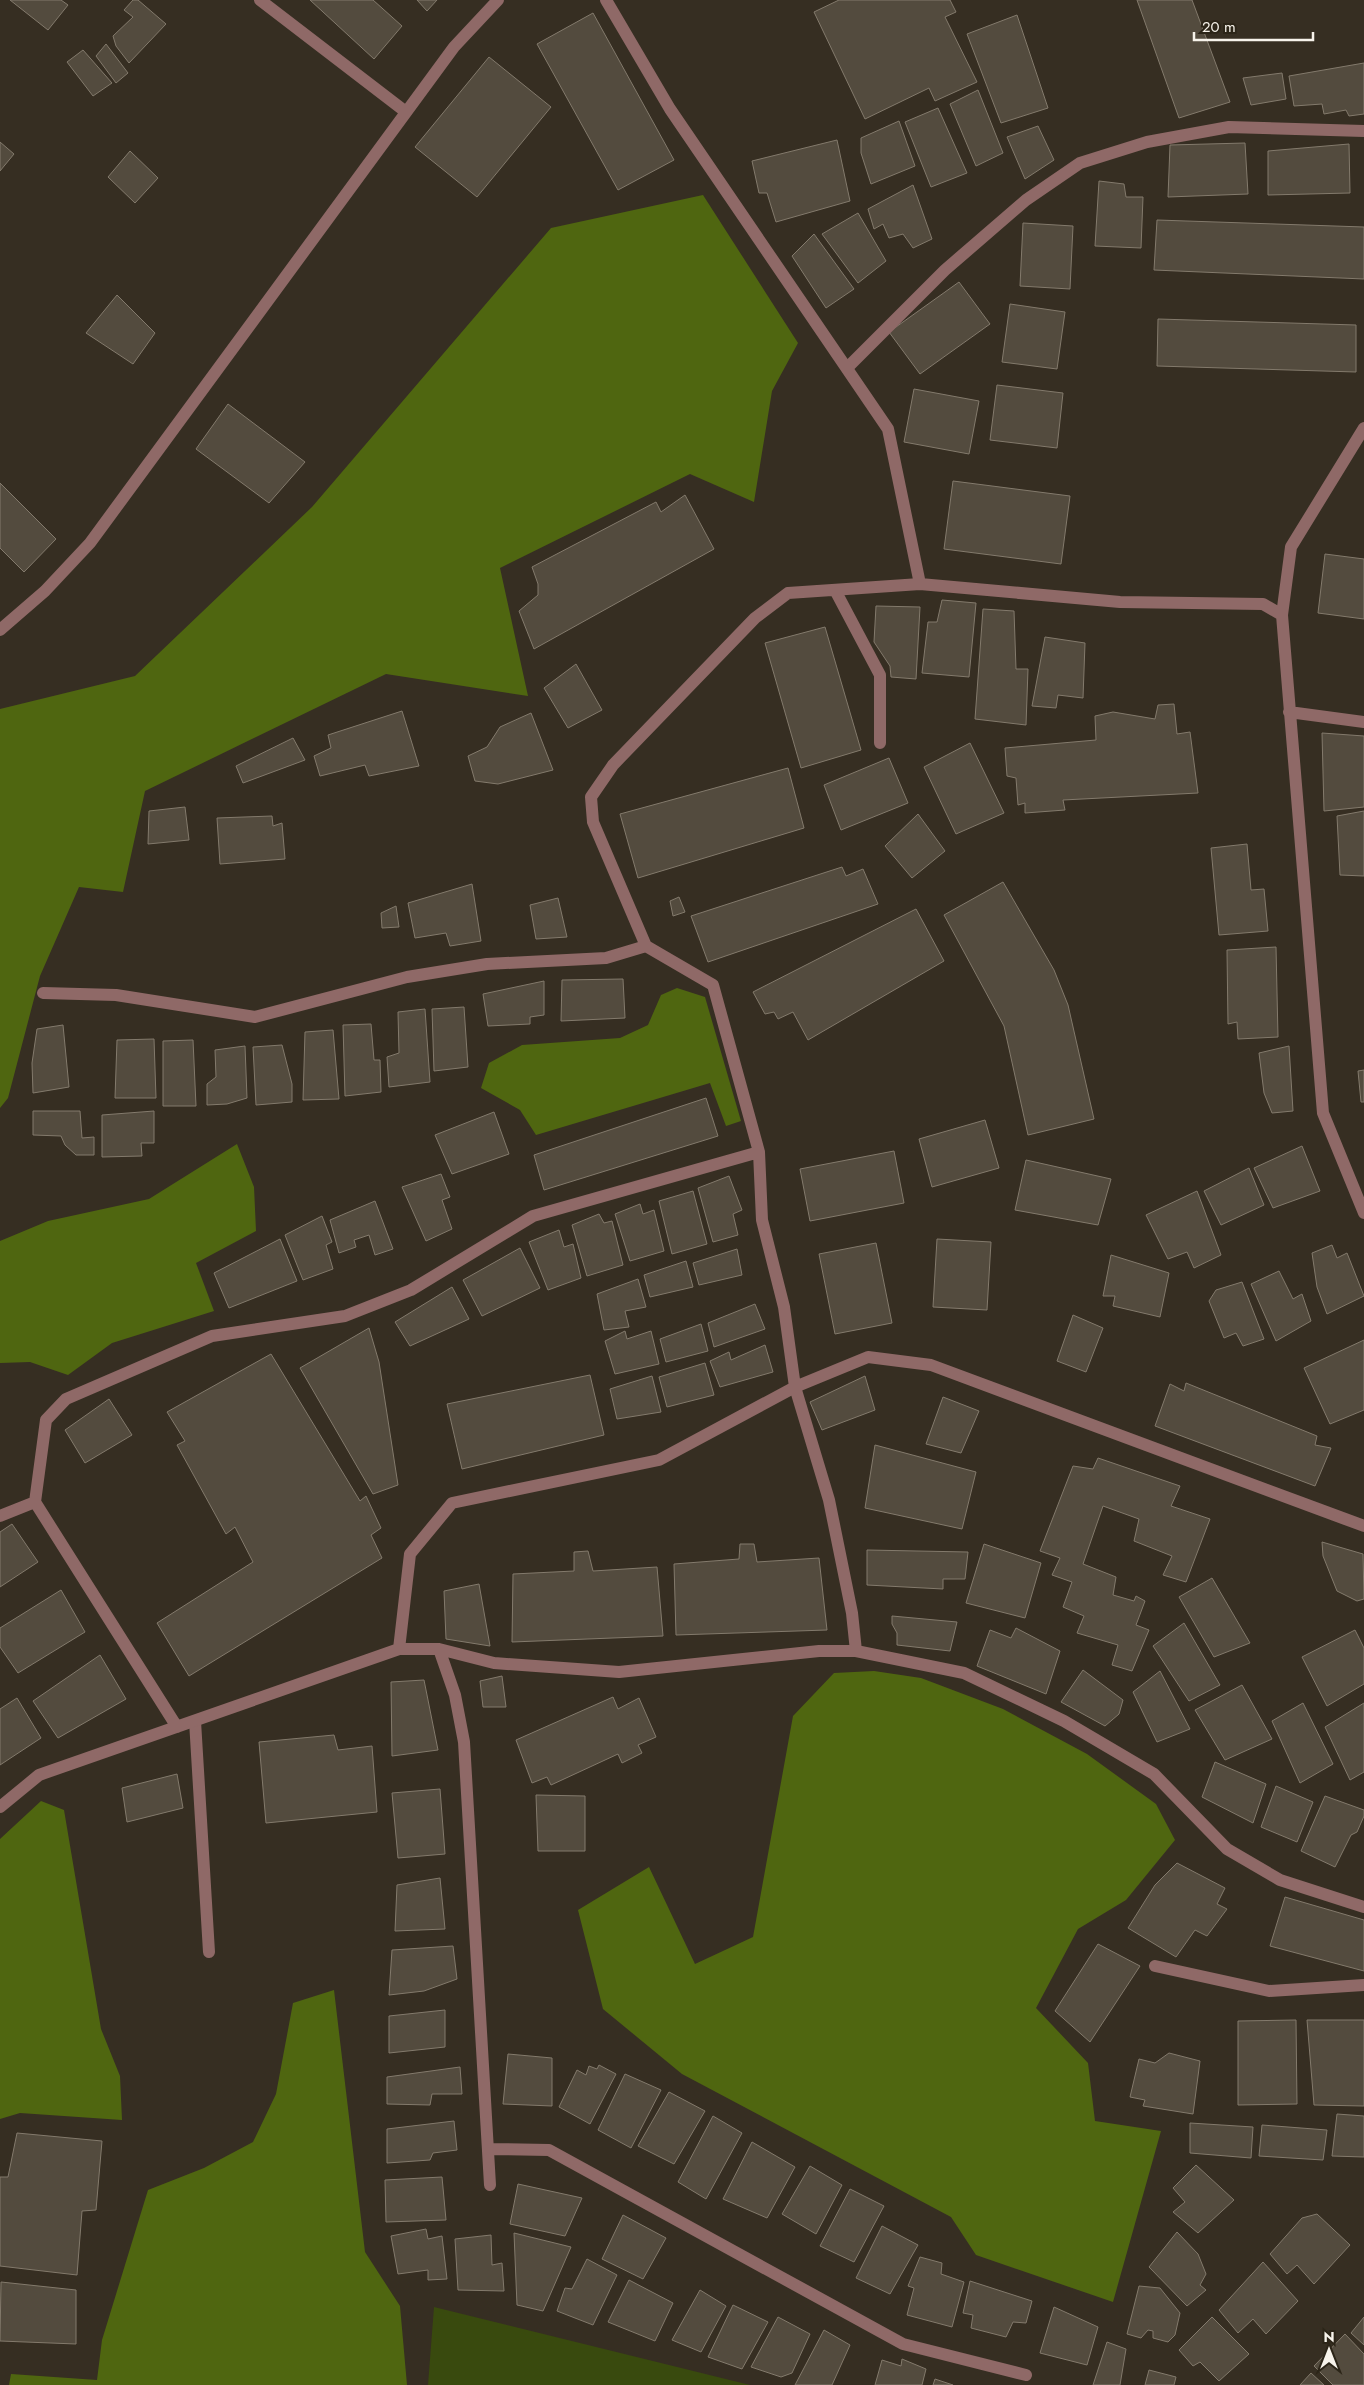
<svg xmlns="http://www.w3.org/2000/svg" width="1364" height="2385" viewBox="0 0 1364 2385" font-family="Jost,sans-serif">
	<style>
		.green { fill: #394a0e }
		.forest { fill: #4f6610 }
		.building { fill: #534b3e; stroke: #837a6c }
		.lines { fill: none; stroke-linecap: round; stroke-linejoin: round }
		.lane { stroke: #8f6967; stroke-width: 12 }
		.street { stroke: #8f6967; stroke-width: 12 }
	</style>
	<rect width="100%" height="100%" fill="#362e22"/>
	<path class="green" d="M 434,2307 L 750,2385 L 428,2385 Z"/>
	<path class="forest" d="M 703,195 L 798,343 L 772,391 L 754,502 L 690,474 L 500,568 L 528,696 L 386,674 L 145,791 L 123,892 L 79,887 L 40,976 L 8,1098 L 0,1108 L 0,709 L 135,676 L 312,507 L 551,228 Z
		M 677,988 L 705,997 L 741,1121 L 726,1126 L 710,1083 L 536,1135 L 520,1110 L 481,1088 L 489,1063 L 522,1045 L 620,1038 L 648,1025 L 661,995 Z
		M 237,1144 L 254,1187 L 256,1231 L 196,1263 L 214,1311 L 112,1343 L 68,1375 L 30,1362 L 0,1363 L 0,1241 L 48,1221 L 149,1199 Z
		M 874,1671 L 921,1678 L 1003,1709 L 1087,1754 L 1156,1804 L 1175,1840 L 1126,1900 L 1078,1929 L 1036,2008 L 1088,2063 L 1095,2121 L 1161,2131 L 1113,2302 L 976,2255 L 951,2217 L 682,2074 L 603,2009 L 578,1910 L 649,1867 L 695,1964 L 753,1937 L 793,1716 L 834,1673 Z
		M 41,1801 L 64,1810 L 101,2029 L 120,2076 L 122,2120 L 20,2113 L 0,2119 L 0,1839 Z
		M 334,1990 L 365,2252 L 400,2306 L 407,2385 L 9,2385 L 11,2374 L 97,2380 L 102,2340 L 148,2190 L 204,2168 L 253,2142 L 276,2094 L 293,2003 Z"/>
	<path class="building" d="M 10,0 L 61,0 L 68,5 L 48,30 Z
		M 133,0 L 138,0 L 166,24 L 129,63 L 116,46 L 113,36 L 133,17 L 124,10 Z
		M 310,0 L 373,0 L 402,26 L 374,59 Z
		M 417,0 L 437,0 L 427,11 Z
		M 839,0 L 950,0 L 956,12 L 945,17 L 977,82 L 935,101 L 929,88 L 865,119 L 814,12 Z
		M 1137,0 L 1192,0 L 1230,102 L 1179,118 Z
		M 593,13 L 674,160 L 618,190 L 537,44 Z
		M 1017,15 L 1048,108 L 1001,123 L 967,34 Z
		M 106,44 L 128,73 L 116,83 L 96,56 Z
		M 83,50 L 112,83 L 93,96 L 67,62 Z
		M 489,57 L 551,107 L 477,197 L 415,147 Z
		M 1364,63 L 1364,114 L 1349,116 L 1346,110 L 1324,114 L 1322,104 L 1294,106 L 1289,76 Z
		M 1282,73 L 1286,99 L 1251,105 L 1243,78 Z
		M 978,90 L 1003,153 L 976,166 L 950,104 Z
		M 938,108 L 967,173 L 931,187 L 905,122 Z
		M 899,121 L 915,166 L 871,184 L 861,153 L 861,138 Z
		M 1038,126 L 1054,160 L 1025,179 L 1007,137 Z
		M 837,140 L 850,201 L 776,222 L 767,193 L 759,193 L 752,161 Z
		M 0,142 L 14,154 L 0,171 Z
		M 1245,143 L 1248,194 L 1168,197 L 1170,145 Z
		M 1349,144 L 1350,193 L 1268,195 L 1268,151 Z
		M 130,151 L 158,178 L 135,203 L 108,177 Z
		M 1099,181 L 1124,184 L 1126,197 L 1143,197 L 1141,248 L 1095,246 Z
		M 913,185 L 932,239 L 913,248 L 903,234 L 889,238 L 883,224 L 874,229 L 868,209 Z
		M 858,213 L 886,261 L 858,283 L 822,234 Z
		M 1157,220 L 1364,227 L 1364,279 L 1154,270 Z
		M 1023,223 L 1073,226 L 1070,289 L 1020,286 Z
		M 814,234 L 854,289 L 826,308 L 792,256 Z
		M 959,282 L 990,324 L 920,374 L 889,332 Z
		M 117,295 L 155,333 L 133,364 L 86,333 Z
		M 1010,304 L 1065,312 L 1057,369 L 1002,362 Z
		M 1158,319 L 1356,325 L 1356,372 L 1157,366 Z
		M 997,385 L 1063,393 L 1057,448 L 990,440 Z
		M 914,389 L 979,401 L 969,454 L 904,442 Z
		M 228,404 L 305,462 L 269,503 L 196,449 Z
		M 953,481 L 1070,496 L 1061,564 L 944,549 Z
		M 0,483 L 56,539 L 24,572 L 0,548 Z
		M 685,495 L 714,549 L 534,649 L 519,611 L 538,595 L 538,584 L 532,567 L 656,502 L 661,512 Z
		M 1325,554 L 1364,559 L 1364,619 L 1318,613 Z
		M 942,600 L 976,603 L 969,677 L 922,673 L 928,622 L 937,622 Z
		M 876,606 L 920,607 L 916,679 L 891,677 L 890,666 L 874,642 Z
		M 983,609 L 1014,611 L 1016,669 L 1028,669 L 1026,725 L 975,719 Z
		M 825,627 L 861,750 L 801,768 L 765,643 Z
		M 1045,637 L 1085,643 L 1083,698 L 1058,695 L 1056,708 L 1032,706 Z
		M 576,664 L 602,710 L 568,728 L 544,688 Z
		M 1174,704 L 1177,734 L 1190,732 L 1198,793 L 1063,800 L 1065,810 L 1025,813 L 1025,803 L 1018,805 L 1016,778 L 1007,776 L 1005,748 L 1096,740 L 1095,716 L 1113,712 L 1155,719 L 1158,705 Z
		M 402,711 L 419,766 L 369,776 L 365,765 L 320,776 L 314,756 L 331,748 L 328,735 Z
		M 531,713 L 553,770 L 498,784 L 475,781 L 468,756 L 487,747 L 500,727 Z
		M 1322,733 L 1364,736 L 1364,807 L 1324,811 Z
		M 293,738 L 305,760 L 243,783 L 236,766 Z
		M 970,743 L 1004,813 L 956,834 L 924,767 Z
		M 889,758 L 908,803 L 841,830 L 824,785 Z
		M 788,768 L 804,828 L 638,878 L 620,814 Z
		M 185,807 L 189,840 L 148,844 L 149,811 Z
		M 1364,811 L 1364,876 L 1340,875 L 1337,816 Z
		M 918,814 L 945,851 L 912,878 L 885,846 Z
		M 272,816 L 273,826 L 282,823 L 285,859 L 220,864 L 217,818 Z
		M 1247,844 L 1251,890 L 1264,889 L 1268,931 L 1219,935 L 1211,848 Z
		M 842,867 L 846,876 L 863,869 L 878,904 L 708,962 L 691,916 Z
		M 1003,882 L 1054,970 L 1068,1005 L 1094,1119 L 1028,1135 L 1004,1026 L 944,915 Z
		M 472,884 L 481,941 L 450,946 L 446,933 L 415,938 L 408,903 Z
		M 679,897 L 685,912 L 673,916 L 670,901 Z
		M 558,898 L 567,937 L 536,939 L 530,905 Z
		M 396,906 L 399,927 L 382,928 L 381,913 Z
		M 916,909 L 944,961 L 808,1040 L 793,1012 L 778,1019 L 774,1012 L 765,1014 L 753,992 Z
		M 1276,947 L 1278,1037 L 1238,1039 L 1237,1022 L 1228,1024 L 1227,950 Z
		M 623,979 L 625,1018 L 561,1021 L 562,980 Z
		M 544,981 L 544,1015 L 530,1017 L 530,1024 L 488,1026 L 483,994 Z
		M 464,1007 L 468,1067 L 434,1071 L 432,1009 Z
		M 425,1009 L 430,1082 L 389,1087 L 387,1057 L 399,1053 L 398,1012 Z
		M 371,1024 L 374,1060 L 380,1060 L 381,1092 L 345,1096 L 343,1025 Z
		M 63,1025 L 69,1087 L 33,1093 L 32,1063 L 37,1029 Z
		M 333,1030 L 339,1099 L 303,1100 L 305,1032 Z
		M 154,1039 L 156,1098 L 115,1098 L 117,1040 Z
		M 193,1040 L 196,1106 L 163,1106 L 163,1041 Z
		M 282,1045 L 292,1084 L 292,1102 L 256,1105 L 253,1047 Z
		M 245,1046 L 247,1098 L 227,1104 L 207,1105 L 207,1084 L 216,1077 L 215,1050 Z
		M 1289,1046 L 1293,1111 L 1272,1113 L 1264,1093 L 1259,1053 Z
		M 1364,1070 L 1364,1102 L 1361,1102 L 1358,1071 Z
		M 706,1098 L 718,1136 L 544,1190 L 534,1155 Z
		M 33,1111 L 80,1111 L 82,1138 L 94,1137 L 94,1155 L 76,1155 L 65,1145 L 61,1136 L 33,1135 Z
		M 154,1111 L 154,1143 L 141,1143 L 142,1156 L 102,1157 L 102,1115 Z
		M 494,1112 L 509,1154 L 452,1174 L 435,1135 Z
		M 985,1120 L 999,1168 L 932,1187 L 919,1139 Z
		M 1302,1146 L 1320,1191 L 1273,1208 L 1254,1168 Z
		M 894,1151 L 904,1203 L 810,1221 L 800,1169 Z
		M 1026,1160 L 1111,1179 L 1098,1225 L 1015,1210 Z
		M 1249,1168 L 1264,1205 L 1221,1225 L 1204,1191 Z
		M 441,1174 L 450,1197 L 442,1200 L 452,1229 L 426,1241 L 402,1187 Z
		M 729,1176 L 742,1210 L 733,1214 L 738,1235 L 713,1242 L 698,1188 Z
		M 693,1191 L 707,1244 L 672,1254 L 659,1201 Z
		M 1197,1191 L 1221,1255 L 1194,1268 L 1187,1252 L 1168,1259 L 1146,1215 Z
		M 375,1201 L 393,1249 L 375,1255 L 369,1235 L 354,1240 L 356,1247 L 339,1253 L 330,1220 Z
		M 640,1204 L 643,1214 L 654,1210 L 664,1251 L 630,1261 L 615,1214 Z
		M 599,1214 L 604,1223 L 612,1221 L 623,1265 L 587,1276 L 572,1225 Z
		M 322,1216 L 332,1242 L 326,1245 L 333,1269 L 303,1280 L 285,1235 Z
		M 559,1230 L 564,1247 L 573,1244 L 581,1278 L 548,1290 L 529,1242 Z
		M 280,1239 L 297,1281 L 229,1308 L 214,1273 Z
		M 937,1239 L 991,1242 L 987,1310 L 933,1307 Z
		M 876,1243 L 892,1323 L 835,1334 L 819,1254 Z
		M 1332,1245 L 1337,1258 L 1347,1253 L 1364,1296 L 1327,1314 L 1317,1287 L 1312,1253 Z
		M 520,1248 L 540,1288 L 482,1316 L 463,1280 Z
		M 737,1249 L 742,1275 L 699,1285 L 693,1263 Z
		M 1111,1255 L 1169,1273 L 1160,1317 L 1113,1306 L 1115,1296 L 1103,1296 Z
		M 686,1261 L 693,1287 L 650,1297 L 644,1275 Z
		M 1279,1271 L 1293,1299 L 1302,1294 L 1311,1321 L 1276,1341 L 1251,1284 Z
		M 638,1279 L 646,1307 L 625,1311 L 629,1327 L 604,1330 L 597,1294 Z
		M 1242,1282 L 1264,1339 L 1243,1346 L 1236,1333 L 1224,1338 L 1209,1301 L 1216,1290 Z
		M 452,1287 L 469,1319 L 410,1346 L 395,1322 Z
		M 755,1304 L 765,1329 L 714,1347 L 708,1323 Z
		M 1073,1315 L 1103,1328 L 1086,1372 L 1057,1361 Z
		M 701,1324 L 708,1351 L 666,1362 L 660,1339 Z
		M 369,1328 L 379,1362 L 398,1485 L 373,1494 L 300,1368 Z
		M 625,1331 L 627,1339 L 651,1331 L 659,1364 L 615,1374 L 605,1341 Z
		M 1364,1340 L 1364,1410 L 1330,1424 L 1304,1368 Z
		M 765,1345 L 773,1372 L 720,1387 L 710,1361 L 729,1352 L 731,1360 Z
		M 271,1354 L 360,1501 L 366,1496 L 381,1528 L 371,1535 L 382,1558 L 189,1676 L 157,1623 L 253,1562 L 235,1527 L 226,1534 L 177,1445 L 185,1441 L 167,1412 Z
		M 705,1363 L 714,1395 L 667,1407 L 659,1377 Z
		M 590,1375 L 604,1435 L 462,1469 L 447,1404 Z
		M 652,1376 L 661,1412 L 617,1419 L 610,1389 Z
		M 865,1376 L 875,1410 L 822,1430 L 810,1402 Z
		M 1186,1383 L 1317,1436 L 1315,1445 L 1331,1448 L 1315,1486 L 1155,1426 L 1170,1384 L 1184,1391 Z
		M 943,1397 L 979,1411 L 961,1453 L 926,1444 Z
		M 109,1399 L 132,1435 L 85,1463 L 65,1430 Z
		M 875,1445 L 976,1472 L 962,1529 L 865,1508 Z
		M 1098,1458 L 1180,1486 L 1171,1506 L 1210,1519 L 1186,1582 L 1163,1575 L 1172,1556 L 1134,1541 L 1139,1519 L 1103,1506 L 1083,1564 L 1116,1577 L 1113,1595 L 1134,1601 L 1136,1596 L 1145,1601 L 1136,1625 L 1149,1630 L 1132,1671 L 1112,1665 L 1118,1645 L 1077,1633 L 1084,1616 L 1063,1607 L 1072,1582 L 1052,1575 L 1060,1558 L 1040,1551 L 1073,1466 L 1093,1469 Z
		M 12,1524 L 38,1562 L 0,1587 L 0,1532 Z
		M 1322,1542 L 1363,1554 L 1364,1599 L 1357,1601 L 1337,1591 L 1323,1556 Z
		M 740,1544 L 754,1544 L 757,1562 L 819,1558 L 827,1630 L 676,1635 L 674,1564 L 739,1559 Z
		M 984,1544 L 1041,1563 L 1025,1618 L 966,1603 Z
		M 867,1550 L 968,1552 L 965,1579 L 943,1579 L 943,1589 L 867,1585 Z
		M 588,1551 L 593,1571 L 657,1567 L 663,1636 L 512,1642 L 513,1574 L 574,1571 L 574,1552 Z
		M 1212,1578 L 1250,1643 L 1214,1657 L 1179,1597 Z
		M 479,1584 L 490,1646 L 446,1639 L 444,1591 Z
		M 61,1590 L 85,1632 L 18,1673 L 0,1647 L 0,1628 Z
		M 892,1616 L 957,1622 L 950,1651 L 897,1645 L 897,1633 L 892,1624 Z
		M 1184,1623 L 1220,1685 L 1189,1701 L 1153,1646 Z
		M 1016,1628 L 1060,1651 L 1046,1694 L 977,1666 L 990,1630 L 1011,1638 Z
		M 1355,1630 L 1364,1648 L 1364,1684 L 1327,1706 L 1302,1657 Z
		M 100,1655 L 126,1699 L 58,1738 L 33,1701 Z
		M 1083,1670 L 1123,1700 L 1119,1714 L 1105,1726 L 1061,1702 Z
		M 1160,1671 L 1190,1729 L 1157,1742 L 1133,1692 Z
		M 502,1676 L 506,1707 L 483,1707 L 480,1681 Z
		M 424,1680 L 438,1750 L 392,1756 L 391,1682 Z
		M 1242,1685 L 1272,1739 L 1225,1760 L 1195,1710 Z
		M 613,1697 L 618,1709 L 639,1698 L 656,1737 L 638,1745 L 642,1753 L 622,1763 L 618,1754 L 551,1785 L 547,1777 L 532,1783 L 516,1740 Z
		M 17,1698 L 41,1738 L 0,1765 L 0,1709 Z
		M 1303,1703 L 1333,1764 L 1300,1783 L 1272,1721 Z
		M 1364,1703 L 1364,1772 L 1350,1780 L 1325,1727 Z
		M 334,1735 L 338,1750 L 372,1746 L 377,1812 L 266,1823 L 259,1742 Z
		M 1215,1762 L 1266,1784 L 1253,1823 L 1202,1797 Z
		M 177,1774 L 183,1808 L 127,1822 L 122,1788 Z
		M 1276,1786 L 1313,1802 L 1297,1842 L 1261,1827 Z
		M 440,1789 L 445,1854 L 398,1858 L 392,1793 Z
		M 536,1795 L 585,1796 L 585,1851 L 538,1851 Z
		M 1325,1796 L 1364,1810 L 1364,1816 L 1357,1832 L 1351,1835 L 1335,1867 L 1301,1851 Z
		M 1177,1863 L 1225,1888 L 1217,1904 L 1227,1909 L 1207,1936 L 1195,1930 L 1176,1957 L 1128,1928 L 1155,1885 Z
		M 440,1878 L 445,1929 L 395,1931 L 397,1885 Z
		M 1285,1897 L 1364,1920 L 1364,1971 L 1270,1946 Z
		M 1098,1944 L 1140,1966 L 1090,2042 L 1055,2011 Z
		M 453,1946 L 457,1979 L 424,1991 L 389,1995 L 392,1950 Z
		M 445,2010 L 445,2047 L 389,2053 L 389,2016 Z
		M 1296,2020 L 1297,2104 L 1238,2105 L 1238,2021 Z
		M 1307,2020 L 1364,2020 L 1364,2106 L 1314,2105 Z
		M 1169,2053 L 1200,2061 L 1193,2114 L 1143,2106 L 1145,2100 L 1130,2097 L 1139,2059 L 1155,2063 Z
		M 508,2054 L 552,2058 L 552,2106 L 503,2104 Z
		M 599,2065 L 616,2074 L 590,2124 L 559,2107 L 577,2070 L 586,2075 L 589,2066 L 597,2069 Z
		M 460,2067 L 462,2094 L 432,2094 L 430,2105 L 387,2104 L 387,2077 Z
		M 625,2074 L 661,2090 L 631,2148 L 598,2130 Z
		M 669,2092 L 705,2111 L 674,2164 L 638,2146 Z
		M 1337,2114 L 1364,2116 L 1364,2157 L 1332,2156 Z
		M 713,2116 L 742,2133 L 706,2199 L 678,2182 Z
		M 454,2121 L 457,2150 L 433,2153 L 430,2160 L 387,2163 L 387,2129 Z
		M 1190,2123 L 1253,2127 L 1251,2158 L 1190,2153 Z
		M 1262,2125 L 1327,2130 L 1323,2160 L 1259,2156 Z
		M 17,2133 L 102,2141 L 96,2210 L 82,2211 L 77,2275 L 0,2266 L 0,2177 L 8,2177 Z
		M 752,2142 L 795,2167 L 767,2218 L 723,2199 Z
		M 1196,2165 L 1234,2200 L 1198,2233 L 1173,2212 L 1185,2202 L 1173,2188 Z
		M 810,2166 L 842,2185 L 816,2234 L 782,2214 Z
		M 442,2177 L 446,2220 L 386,2222 L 385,2180 Z
		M 518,2184 L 582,2198 L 565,2236 L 510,2224 Z
		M 850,2189 L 884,2206 L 854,2262 L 820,2246 Z
		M 1317,2214 L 1350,2245 L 1314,2284 L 1297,2265 L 1287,2274 L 1270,2254 L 1302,2218 Z
		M 623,2215 L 666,2238 L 643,2279 L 602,2259 Z
		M 882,2226 L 918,2245 L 890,2294 L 856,2278 Z
		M 426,2229 L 428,2239 L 442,2236 L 447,2279 L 428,2280 L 428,2270 L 398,2274 L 391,2236 Z
		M 1177,2232 L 1198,2254 L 1206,2274 L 1200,2285 L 1206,2290 L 1187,2306 L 1149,2267 Z
		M 514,2233 L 571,2247 L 543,2311 L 517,2305 Z
		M 491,2235 L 492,2265 L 502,2263 L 504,2291 L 458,2290 L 455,2239 Z
		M 920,2257 L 942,2263 L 941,2274 L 964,2282 L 952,2327 L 907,2315 L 914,2288 L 908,2286 Z
		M 587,2259 L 617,2275 L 593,2325 L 557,2311 L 565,2288 L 572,2289 Z
		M 1263,2262 L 1298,2301 L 1266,2334 L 1253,2319 L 1238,2333 L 1219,2310 Z
		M 629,2280 L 673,2303 L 655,2341 L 608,2322 Z
		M 970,2281 L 1032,2301 L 1026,2323 L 1013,2322 L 1006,2337 L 971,2328 L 973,2315 L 963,2313 Z
		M 1,2282 L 76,2290 L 76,2344 L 0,2341 Z
		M 1139,2286 L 1160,2288 L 1180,2313 L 1175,2335 L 1168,2342 L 1153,2338 L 1153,2331 L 1148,2330 L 1141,2338 L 1127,2334 Z
		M 700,2290 L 726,2306 L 701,2352 L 672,2340 Z
		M 733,2305 L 768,2322 L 742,2369 L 708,2357 Z
		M 1054,2307 L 1098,2327 L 1087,2365 L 1040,2353 Z
		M 778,2317 L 810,2334 L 792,2373 L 781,2377 L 751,2367 Z
		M 1212,2317 L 1249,2354 L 1219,2381 L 1200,2362 L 1193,2366 L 1179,2350 Z
		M 1364,2317 L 1364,2345 L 1351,2333 Z
		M 824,2330 L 850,2345 L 832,2385 L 795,2385 Z
		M 1345,2334 L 1364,2354 L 1364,2385 L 1333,2385 L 1314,2366 Z
		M 1107,2342 L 1126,2349 L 1120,2385 L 1093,2385 Z
		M 902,2359 L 926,2369 L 922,2385 L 875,2385 L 882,2360 L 901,2366 Z
		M 1149,2370 L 1176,2377 L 1174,2385 L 1145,2385 Z
		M 1311,2373 L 1324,2385 L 1300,2385 Z
		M 935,2379 L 953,2385 L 933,2385 Z"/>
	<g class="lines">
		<path class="lane" d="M 847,368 L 945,270 L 1026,200 L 1080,163 L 1147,142 L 1229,127 L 1364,131
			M 195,1721 L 209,1952
			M 1155,1966 L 1269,1991 L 1364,1985"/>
		<path class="street" d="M 260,0 L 406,112
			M 606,0 L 670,109 L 888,429 L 920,584 L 1120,602 L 1263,604 L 1282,615
			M 1364,428 L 1291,547 L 1282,615 L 1323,1113 L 1364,1213
			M 835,590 L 880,675 L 880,743
			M 0,630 L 45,591 L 90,543 L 454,47 L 498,0
			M 1289,712 L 1364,722
			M 43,993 L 116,995 L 255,1017 L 407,977 L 487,964 L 606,958 L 646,946
			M 0,1516 L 35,1502
			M 399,1649 L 410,1554 L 452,1503 L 659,1460 L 795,1387 L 868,1357 L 931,1365 L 1364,1526
			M 439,1649 L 455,1695 L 464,1742 L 490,2185
			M 856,1651 L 852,1613 L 829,1500 L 795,1387 L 784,1307 L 762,1220 L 759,1152 L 713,985 L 646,946 L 593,822 L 591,797 L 613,765 L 755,618 L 788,593 L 920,584
			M 177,1727 L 35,1502 L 46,1420 L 66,1399 L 212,1336 L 345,1316 L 411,1290 L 533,1216 L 759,1152
			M 0,1807 L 39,1775 L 399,1649 L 439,1649 L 494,1663 L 619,1672 L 819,1651 L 856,1651 L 964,1673 L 1064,1721 L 1154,1774 L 1227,1849 L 1280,1880 L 1364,1907
			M 489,2149 L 549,2150 L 903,2344 L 1026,2375"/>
	</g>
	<g transform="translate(1329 2350)" stroke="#2c2518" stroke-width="4" paint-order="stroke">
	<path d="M0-4L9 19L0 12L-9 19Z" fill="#f7f3eb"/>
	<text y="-8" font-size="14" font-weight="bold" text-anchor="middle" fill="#f7f3eb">N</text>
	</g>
	<path d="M1194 32v8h119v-8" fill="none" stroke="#f7f3eb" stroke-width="2.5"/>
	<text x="1202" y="32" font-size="15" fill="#f7f3eb" stroke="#2c2518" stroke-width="4" paint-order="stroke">20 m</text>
</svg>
